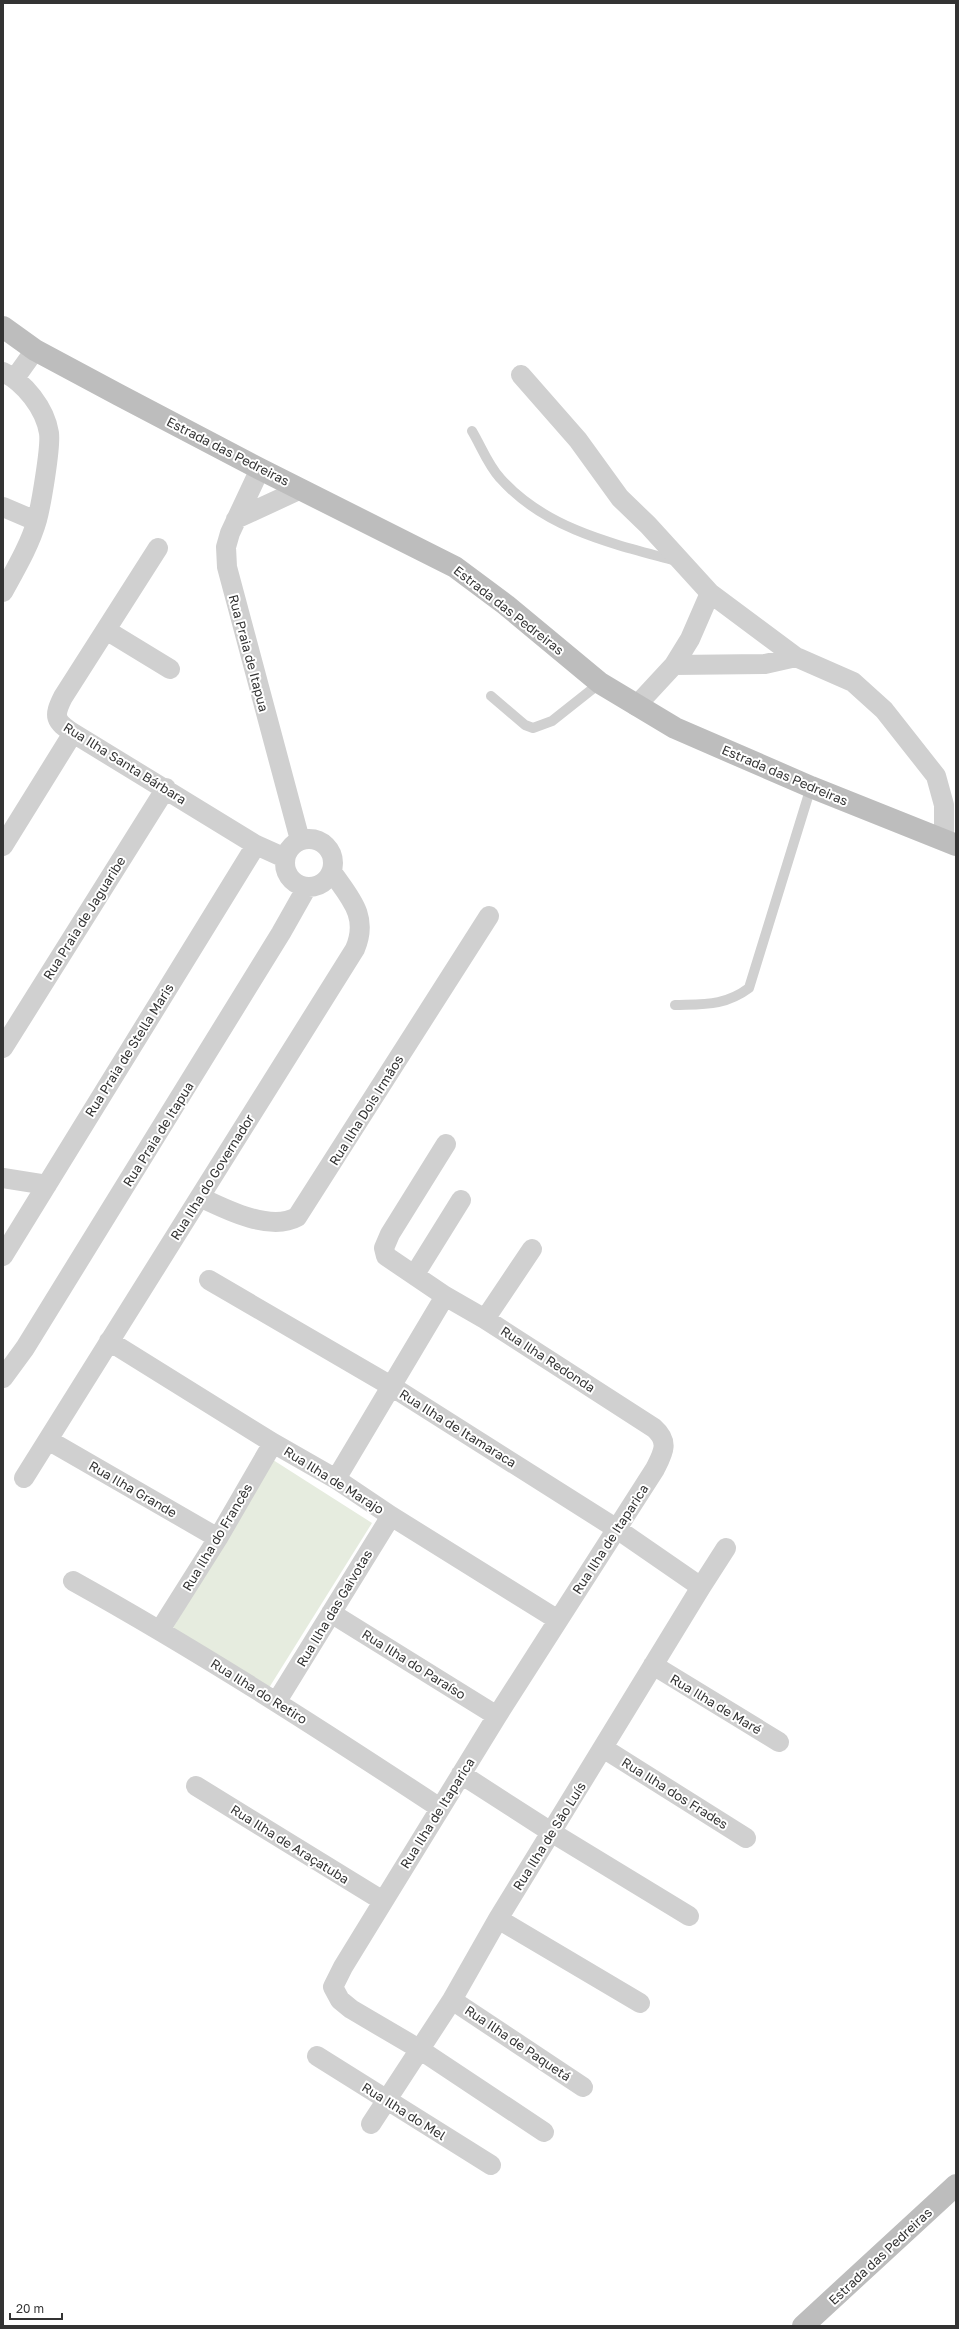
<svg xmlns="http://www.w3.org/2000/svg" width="959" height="2329" viewBox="0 0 959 2329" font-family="'Golos Text',sans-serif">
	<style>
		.green { fill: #e6ecdf }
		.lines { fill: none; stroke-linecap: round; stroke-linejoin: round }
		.lane { stroke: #d0d0d0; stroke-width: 10 }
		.street { stroke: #d0d0d0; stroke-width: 20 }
		.secondary { stroke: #bdbdbd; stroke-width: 22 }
		.labels { text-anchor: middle; stroke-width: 4; stroke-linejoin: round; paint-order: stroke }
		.street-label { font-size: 13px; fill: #333; stroke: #fff }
	</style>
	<rect width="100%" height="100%" fill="#fff"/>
	<path class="green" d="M 270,1458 L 372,1523 L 267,1691 L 172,1630 Z"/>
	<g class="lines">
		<path class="lane" d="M 472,431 C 481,446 488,465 500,478 C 545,529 613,544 677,561
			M 491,696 L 525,725 L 533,728 L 552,721 L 600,683
			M 675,1005 C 704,1004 725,1006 749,988 L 811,787"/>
		<path class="street" d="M 3,372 C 24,382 45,408 49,433 C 51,447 41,505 37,520 C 30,545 15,570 3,592
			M 521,375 L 578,440 L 620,498 L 648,525 L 710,593 L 796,657 L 853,682 L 884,710 L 936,776 L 944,805 L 944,840
			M 15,378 L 35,350
			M 260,469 L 230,533 L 226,547 L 227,567 L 300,840
			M 3,507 L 36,521
			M 236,519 L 301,489
			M 158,548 L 63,697 C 53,717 55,721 73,733 L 256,845 L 285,858
			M 106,630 L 170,669
			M 674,665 L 765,664 L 796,657
			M 636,706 L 674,665 L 690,639 L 710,593
			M285 863a24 24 0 1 1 48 0a24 24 0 1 1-48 0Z
			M 3,846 L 73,733
			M 3,1048 L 166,788
			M 446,1144 L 390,1234 L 384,1248 L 386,1256 L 445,1296 L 485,1319 L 654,1428 C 670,1442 663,1453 655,1469 L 497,1716 L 343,1967 L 333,1987 L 340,2000 L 351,2009 L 419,2049 L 544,2132
			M 3,1178 L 47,1185
			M 200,1197 C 225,1209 270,1232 297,1217 L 489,916
			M 3,1256 L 256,845
			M 415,1274 L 461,1200
			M 209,1280 L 391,1386 L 617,1529 L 701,1587
			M 485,1319 L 532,1249
			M 109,1341 L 273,1443 L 336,1479 L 391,1516 L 558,1620
			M 3,1378 L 25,1348 L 281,933 L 307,887
			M 48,1440 L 218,1538
			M 24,1478 L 355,949 C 369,916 350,898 332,872
			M 336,1479 L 445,1296
			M 73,1581 C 199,1651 320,1729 440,1808
			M 331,1613 L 497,1716
			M 160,1630 L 218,1538 L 273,1443
			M 653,1665 L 779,1742
			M 277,1701 L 391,1516
			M 603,1748 L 746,1838
			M 461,1774 L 551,1832 L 689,1916
			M 196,1786 L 383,1901
			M 498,1919 L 640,2003
			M 452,2000 L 583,2087
			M 317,2056 L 491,2165
			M 371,2124 L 452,2000 L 498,1919 L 701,1587 L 726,1548"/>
		<path class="secondary" d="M 3,327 L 35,350 L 119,395 L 260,469 L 455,567 L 506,605 L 600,683 L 675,728 L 811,787 L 956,845
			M 803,2326 L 956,2185"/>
	</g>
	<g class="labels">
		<g class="street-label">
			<text transform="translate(228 451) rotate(27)" y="5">Estrada das Pedreiras</text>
			<text transform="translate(509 610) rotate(38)" y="5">Estrada das Pedreiras</text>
			<text transform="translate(249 653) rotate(75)" y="5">Rua Praia de Itapua</text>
			<text transform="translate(125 763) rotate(32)" y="5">Rua Ilha Santa Bárbara</text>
			<text transform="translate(785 775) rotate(23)" y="5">Estrada das Pedreiras</text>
			<text transform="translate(84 918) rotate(-58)" y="5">Rua Praia de Jaguaribe</text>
			<text transform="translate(129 1050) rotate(-58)" y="5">Rua Praia de Stella Maris</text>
			<text transform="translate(366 1110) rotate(-58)" y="5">Rua Ilha Dois Irmãos</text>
			<text transform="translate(158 1134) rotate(-58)" y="5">Rua Praia de Itapua</text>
			<text transform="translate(212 1177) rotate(-58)" y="5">Rua Ilha do Governador</text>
			<text transform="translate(548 1359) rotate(33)" y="5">Rua Ilha Redonda</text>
			<text transform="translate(458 1428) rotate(32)" y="5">Rua Ilha de Itamaraca</text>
			<text transform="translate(334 1480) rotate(32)" y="5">Rua Ilha de Marajo</text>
			<text transform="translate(133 1489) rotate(30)" y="5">Rua Ilha Grande</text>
			<text transform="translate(217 1537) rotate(-59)" y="5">Rua Ilha do Francês</text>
			<text transform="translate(610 1539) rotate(-57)" y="5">Rua Ilha de Itaparica</text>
			<text transform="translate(334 1608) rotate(-59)" y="5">Rua Ilha das Gaivotas</text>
			<text transform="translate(414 1664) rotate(32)" y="5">Rua Ilha do Paraíso</text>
			<text transform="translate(259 1691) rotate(32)" y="5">Rua Ilha do Retiro</text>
			<text transform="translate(716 1704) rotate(31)" y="5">Rua Ilha de Maré</text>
			<text transform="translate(675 1793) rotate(32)" y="5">Rua Ilha dos Frades</text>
			<text transform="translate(437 1813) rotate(-58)" y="5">Rua Ilha de Itaparica</text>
			<text transform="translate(549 1836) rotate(-58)" y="5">Rua Ilha de São Luís</text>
			<text transform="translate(290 1844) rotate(32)" y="5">Rua Ilha de Araçatuba</text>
			<text transform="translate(518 2043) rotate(34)" y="5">Rua Ilha de Paquetá</text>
			<text transform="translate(404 2111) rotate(32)" y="5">Rua Ilha do Mel</text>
			<text transform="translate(880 2256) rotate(-43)" y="5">Estrada das Pedreiras</text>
		</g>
	</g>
	<rect width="959" height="2329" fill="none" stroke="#333333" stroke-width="8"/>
	<path d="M10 2313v6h52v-6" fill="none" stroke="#333333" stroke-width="2"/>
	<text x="16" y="2313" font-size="12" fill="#333333" stroke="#ffffff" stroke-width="3" paint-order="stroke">20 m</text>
</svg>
